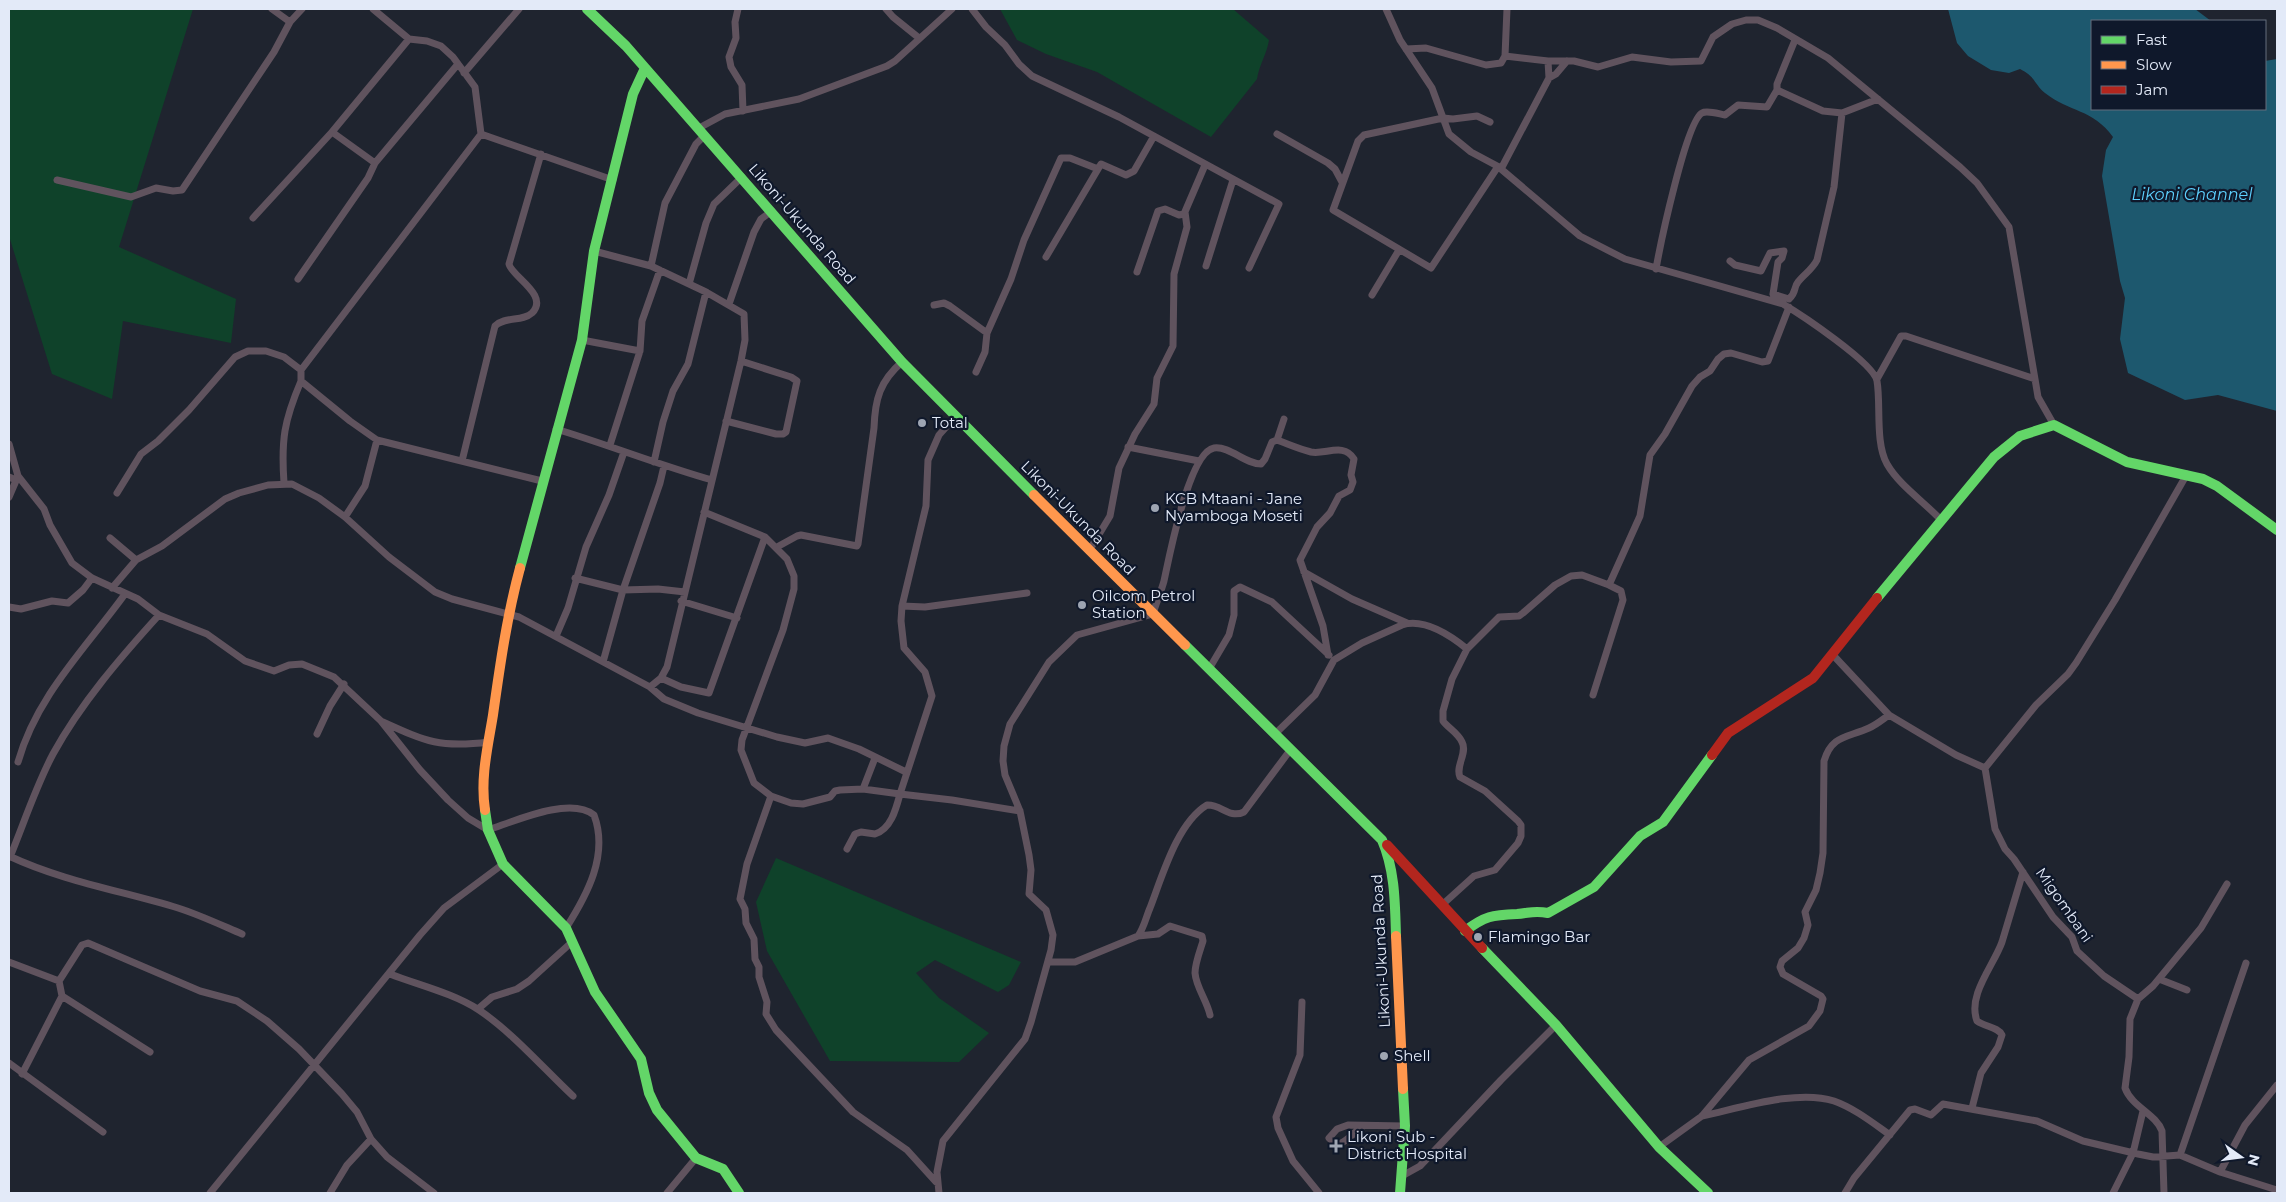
<svg xmlns="http://www.w3.org/2000/svg" width="2286" height="1202" viewBox="0 0 2286 1202" font-family="Montserrat,sans-serif">
	<style>
		.green { fill: #0f422a }
		.water { fill: #1d586e }
		.lines { fill: none; stroke-linecap: round; stroke-linejoin: round }
		.street { stroke: #60535e; stroke-width: 7 }
		.fast { stroke: #63d668; stroke-width: 10 }
		.slow { stroke: #ff974d; stroke-width: 10 }
		.jam { stroke: #b3261e; stroke-width: 10 }
		.poi-dot { fill: #9ea5b2; stroke: #0f182b; stroke-width: 2 }
		.labels { text-anchor: middle; stroke-width: 4.5; stroke-linejoin: round; paint-order: stroke }
		.street-label { font-size: 15px; fill: #e3eaf8; stroke: #0f182b }
		.poi-label { font-size: 15px; fill: #e3eaf8; stroke: #0f182b; text-anchor: start }
		.water-label { font-size: 16px; font-style: italic; fill: #5dd1fe; stroke: #0f182b }
	</style>
	<rect width="100%" height="100%" fill="#1f242f"/>
	<path class="green" d="M 9,9 L 193,9 L 119,247 L 236,299 L 231,343 L 123,321 L 112,399 L 52,374 L 9,236 Z
		M 1000,9 L 1233,9 L 1269,40 C 1267,54 1259,65 1257,79 L 1211,137 L 1097,72 L 1046,54 L 1017,40 Z
		M 776,858 L 1021,962 L 1009,985 L 998,992 L 935,960 L 916,973 L 939,998 L 989,1033 L 959,1062 L 830,1061 L 767,951 L 756,902 Z"/>
	<path class="water" d="M 1948,9 L 2195,9 L 2211,21 L 2092,21 L 2092,109 L 2265,109 L 2265,61 L 2277,59 L 2277,411 L 2218,395 L 2185,400 L 2128,373 L 2120,339 L 2125,298 L 2120,281 L 2102,176 L 2106,150 L 2113,137 C 2093,109 2069,112 2045,93 C 2034,84 2036,77 2020,69 L 2009,73 L 1991,70 L 1968,56 L 1957,43 Z"/>
	<g class="lines">
		<path class="street" d="M 272,9 L 290,22
			M 373,9 L 409,39 L 427,41 L 441,46 L 453,57 L 475,87 L 481,134
			M 738,9 L 735,22 L 736,38 L 729,57 L 731,67 L 742,85 L 743,111
			M 886,9 L 893,17 L 919,38
			M 972,9 L 986,27 L 1005,45 L 1019,64 L 1032,76 L 1119,117 L 1279,204 L 1249,268
			M 1386,9 L 1400,40 L 1432,88 L 1449,134 L 1471,152 L 1501,168
			M 1795,40 L 1777,84 L 1777,90 L 1823,111 L 1842,113 L 1878,99
			M 1406,49 L 1426,48 L 1486,65 L 1501,63 L 1505,56 L 1548,61 L 1574,61 L 1598,67 L 1632,57 L 1671,62 L 1701,61 L 1713,37 L 1732,24 L 1746,20 L 1758,20 L 1777,28 L 1828,58 L 1960,167 L 1977,183 L 2009,227 L 2035,379
			M 1505,56 L 1507,9
			M 1548,61 L 1549,78 L 1501,169 L 1580,236 L 1625,259 L 1783,304 C 1800,314 1874,363 1877,381 C 1881,404 1875,443 1887,464 C 1899,485 1923,501 1940,519
			M 464,73 L 519,9
			M 1549,78 L 1556,74 L 1567,61
			M 1490,122 L 1477,116 L 1453,119 L 1443,118 L 1364,135 L 1358,141 L 1333,210 L 1431,268 L 1497,168
			M 699,128 L 725,114 L 799,99 L 887,66 L 895,61 L 952,9
			M 332,132 L 375,163
			M 1277,134 L 1328,163 L 1335,169 L 1342,182
			M 57,180 L 131,197 L 156,188 L 173,191 L 182,190 L 274,52 L 290,22 L 302,9
			M 253,218 L 332,132 L 409,39
			M 1046,257 L 1101,164 L 1126,175 L 1134,171 L 1154,136
			M 1730,261 L 1735,265 L 1761,271 L 1770,253 L 1784,251 L 1782,258 L 1778,262 L 1773,294 L 1775,299
			M 651,266 L 665,203 L 696,144 L 705,135
			M 1206,266 L 1233,180
			M 1656,269 C 1660,246 1686,122 1702,113 C 1707,110 1719,114 1725,115 L 1738,105 L 1767,107 L 1777,90
			M 1137,272 L 1158,211 L 1165,209 L 1179,215 L 1184,214 L 1205,165
			M 298,279 L 368,178 L 375,163 L 458,64
			M 689,284 L 706,223 L 714,204 L 742,177
			M 1773,294 L 1789,299 C 1797,292 1793,288 1798,282 C 1804,274 1812,270 1817,260 L 1834,187 L 1842,113
			M 1372,295 L 1399,250
			M 729,304 L 754,232 L 761,219 L 772,211
			M 934,305 L 944,303 L 950,306 L 987,333
			M 582,340 L 640,351
			M 301,370 L 481,134 L 613,180
			M 976,372 L 985,352 L 987,333 L 1011,279 L 1024,240 L 1061,158 L 1070,158 L 1098,169
			M 1877,379 L 1901,336 L 1906,336 L 2035,379 L 2038,397 L 2054,425
			M 726,421 L 776,434 L 783,434 L 786,432 L 797,381 L 791,377 L 741,361
			M 556,429 C 609,445 659,465 712,480
			M 1277,440 C 1288,444 1299,449 1311,452 C 1325,455 1344,442 1354,459 L 1351,475 L 1353,482 L 1350,490 L 1339,496 L 1330,513 L 1317,527 L 1300,560 L 1323,626 L 1328,655
			M 9,444 L 18,476 L 44,509 L 50,525 L 72,563 L 92,578 L 138,599 L 159,615 L 207,634 L 245,661 L 274,671 L 289,665 L 302,664 L 334,677 L 381,721 L 420,770 L 448,800 L 468,818 L 488,830 C 515,821 570,796 594,815 C 609,855 587,895 566,928
			M 610,445 L 640,351 L 642,321 L 660,270
			M 1128,447 L 1199,461
			M 462,461 L 495,326 C 505,316 522,322 532,313 C 550,295 511,276 509,264 L 541,154
			M 654,462 L 663,422 L 673,391 L 688,364 L 706,292
			M 9,477 L 16,480
			M 284,483 C 281,440 284,421 301,381
			M 117,493 L 141,454 L 158,441 L 189,410 L 235,357 L 248,351 L 266,351 L 284,357 L 301,370 L 301,381 L 350,421 L 377,440 L 542,481
			M 9,497 L 18,476
			M 704,512 L 765,537 L 787,559 L 794,576 L 794,589 L 783,630 L 742,740 L 741,750 L 754,783 L 771,796 L 791,803 L 803,804 L 830,797 L 835,791 L 840,790 L 863,789 L 900,794 L 932,696 L 925,672 L 904,648 L 901,621 L 902,606 L 926,506 L 928,460 L 939,435 L 956,416
			M 345,517 L 365,486 L 377,440
			M 110,538 L 136,560
			M 777,547 L 797,536 L 801,535 L 857,546 L 858,544 L 874,428 C 875,399 880,381 902,362
			M 1089,551 L 1110,516 L 1119,468 L 1135,434 L 1154,404 L 1157,378 L 1173,346 L 1174,274 L 1187,227 L 1185,212
			M 1304,572 L 1352,599 L 1407,623
			M 575,578 L 623,590 L 658,589 L 685,592
			M 112,588 L 136,560 L 162,546 L 225,499 L 239,493 L 268,485 L 292,484 L 319,498 L 345,517 L 389,557 L 435,592 L 452,599 L 519,617 L 650,687 L 661,678 L 667,667 L 741,361 L 745,340 L 744,314 L 706,292 L 651,266 L 594,251
			M 681,601 L 737,618
			M 902,606 L 925,607 L 1027,593
			M 9,607 L 21,609 L 52,601 L 68,603 L 83,590 L 92,578
			M 556,636 L 568,608 L 586,547 L 609,495 L 624,452
			M 1833,655 L 1889,715 L 1956,755 L 1985,768
			M 603,662 L 623,590 L 660,483 L 664,466
			M 1209,669 L 1229,635 L 1234,615 L 1234,591 L 1240,587 L 1272,602 L 1329,655
			M 661,678 L 681,687 L 709,693 L 765,537
			M 650,687 L 664,699 L 698,713 L 777,737 L 805,743 L 828,738 L 859,749 L 906,772
			M 1593,695 L 1623,600 L 1621,591 L 1609,585
			M 383,722 C 427,742 440,748 489,742
			M 317,734 L 330,706 L 344,684
			M 1275,734 L 1315,695 L 1334,660 L 1362,643 L 1402,625 C 1424,618 1451,636 1467,649 L 1499,617 L 1519,616 L 1523,613 L 1555,585 L 1571,576 L 1582,575 L 1609,585 L 1640,516 L 1650,455 L 1665,434 L 1692,386 L 1700,377 L 1710,371 L 1718,359 L 1724,354 L 1731,353 L 1762,362 L 1768,361 L 1789,307
			M 18,762 C 37,695 86,648 125,594
			M 1985,768 L 2036,705 L 2068,674 L 2076,663 L 2115,600 L 2187,474
			M 1985,768 L 1995,829 L 2005,849 L 2014,859 L 2053,917 L 2072,937 L 2077,951 L 2104,976 L 2138,999
			M 863,789 L 875,758
			M 771,796 L 747,864 L 740,899 L 745,909 L 746,923 L 754,939 L 755,959 L 759,967 L 759,977 L 767,1002 L 766,1014 L 776,1030 L 853,1112 L 907,1150 L 936,1182
			M 847,849 L 855,834 L 861,832 L 875,834 C 891,829 896,809 900,794 L 952,800 L 1020,811
			M 9,856 C 62,881 122,891 178,908 C 200,915 221,925 242,934
			M 10,857 C 24,823 36,786 53,754 C 81,703 120,658 159,615
			M 1442,905 L 1474,876 L 1495,870 L 1518,843 L 1521,836 L 1521,825 L 1518,821 L 1485,791 L 1460,777 C 1455,766 1468,753 1462,742 C 1458,733 1448,728 1443,721 L 1443,711 L 1452,679 L 1467,649
			M 1138,936 L 1158,934 L 1170,926 L 1202,936 L 1203,941 C 1200,951 1195,963 1195,973 C 1196,987 1207,1001 1210,1015
			M 9,962 L 59,981 L 62,996 L 22,1074
			M 1048,962 L 1075,962 L 1138,936 C 1144,928 1146,917 1150,908 C 1162,877 1177,823 1207,805 C 1221,804 1229,819 1244,812 L 1291,749
			M 390,974 C 418,985 453,993 479,1010 C 513,1033 543,1068 573,1096
			M 2159,979 L 2187,990
			M 59,981 L 82,945 L 88,943 L 200,991 L 237,1001 L 267,1021 L 299,1049 L 342,1094 L 357,1112 L 371,1139 L 387,1157 L 434,1193
			M 62,996 L 150,1052
			M 1302,1002 L 1300,1055 L 1276,1117 L 1278,1128 L 1293,1161 L 1319,1193
			M 478,1009 L 492,997 L 517,989 L 529,981 L 573,941
			M 9,1063 L 103,1132
			M 1972,1108 L 1981,1073 L 1998,1047 L 2002,1035 C 1998,1027 1985,1027 1977,1021 C 1967,995 1994,965 2002,942 C 2009,918 2016,895 2023,872
			M 1702,1116 C 1740,1108 1797,1089 1834,1101 C 1854,1108 1873,1123 1890,1135
			M 1363,1126 C 1354,1132 1347,1142 1337,1145 L 1329,1138 L 1337,1129 L 1348,1125 L 1405,1126
			M 1659,1147 L 1702,1116 L 1749,1060 L 1809,1026 L 1820,1011 L 1823,999 L 1821,996 L 1783,974 L 1780,967 L 1782,961 L 1798,948 L 1804,938 L 1808,925 L 1805,912 L 1816,890 L 1820,873 L 1823,853 L 1824,761 C 1832,735 1847,738 1869,728 C 1876,725 1882,720 1889,715
			M 2180,1155 L 2246,963
			M 2220,1172 L 2245,1125 L 2277,1085
			M 1402,1176 L 1420,1166 L 1501,1080 L 1556,1025
			M 210,1193 L 420,935 L 444,908 L 503,864
			M 330,1193 L 347,1165 L 371,1139
			M 667,1193 L 696,1158
			M 939,1193 L 937,1172 L 943,1141 L 1025,1039 L 1031,1022 L 1051,950 L 1053,935 L 1046,910 L 1029,894 L 1031,870 L 1029,855 L 1020,811 L 1005,775 L 1003,761 L 1004,746 L 1010,724 L 1049,662 L 1077,635 L 1153,614 C 1156,603 1161,592 1164,581 C 1169,558 1189,452 1214,448 C 1230,446 1245,464 1261,464 L 1265,459 L 1272,442 L 1277,440 L 1284,419
			M 1845,1193 L 1854,1178 L 1910,1110 L 1915,1109 L 1931,1115 L 1943,1104 L 2037,1121 L 2083,1141 L 2138,1154 L 2153,1157 L 2180,1155 L 2220,1172 L 2277,1190
			M 2113,1193 L 2133,1153 L 2143,1111
			M 2164,1193 L 2162,1131 C 2156,1114 2132,1107 2125,1088 L 2129,1057 L 2130,1019 L 2138,999 L 2153,986 L 2201,928 L 2227,884"/>
		<path class="fast" d="M 587,9 L 626,46 L 902,362 L 1034,495
			M 520,568 L 582,340 L 594,251 L 633,94 L 645,68
			M 1877,598 L 1994,457 L 2020,436 L 2054,425 L 2127,462 L 2203,479 L 2217,486 L 2277,530
			M 1185,645 L 1382,840 C 1395,870 1395,903 1396,936
			M 485,810 L 488,830 L 503,864 L 566,928 L 595,992 L 641,1059 L 649,1093 L 657,1110 L 696,1158 L 723,1169 L 739,1193
			M 1465,931 C 1485,916 1492,915 1517,914 C 1530,913 1534,910 1548,913 L 1594,887 L 1640,836 L 1663,822 L 1712,755
			M 1482,948 L 1556,1025 L 1659,1147 L 1708,1193
			M 1400,1193 L 1405,1126 L 1403,1089"/>
		<path class="slow" d="M 1034,495 L 1185,645
			M 485,810 C 480,778 488,746 493,715 C 500,665 507,616 520,568
			M 1396,936 L 1403,1089"/>
		<path class="jam" d="M 1712,755 L 1728,733 L 1813,678 L 1877,598
			M 1387,845 L 1482,948"/>
	</g>
	<g class="poi-dot">
		<circle cx="922" cy="423" r="5"/>
		<circle cx="1155" cy="508" r="5"/>
		<circle cx="1082" cy="605" r="5"/>
		<circle cx="1478" cy="937" r="5"/>
		<circle cx="1384" cy="1056" r="5"/>
		<path d="M1333.5 1138.5h5v5h5v5h-5v5h-5v-5h-5v-5h5z"/>
	</g>
	<g class="labels">
		<g class="street-label">
			<text transform="translate(802 224) rotate(49)" y="5">Likoni-Ukunda Road</text>
			<text transform="translate(1078 518) rotate(45)" y="5">Likoni-Ukunda Road</text>
			<text transform="translate(2064 905) rotate(55)" y="5">Migombani</text>
			<text transform="translate(1381 951) rotate(-93)" y="5">Likoni-Ukunda Road</text>
		</g>
		<g class="poi-label">
			<text x="932" y="428">Total</text>
			<text x="1165" y="504">KCB Mtaani - Jane<tspan x="1165" dy="17">Nyamboga Moseti</tspan></text>
			<text x="1092" y="601">Oilcom Petrol<tspan x="1092" dy="17">Station</tspan></text>
			<text x="1488" y="942">Flamingo Bar</text>
			<text x="1394" y="1061">Shell</text>
			<text x="1347" y="1142">Likoni Sub -<tspan x="1347" dy="17">District Hospital</tspan></text>
		</g>
		<g class="water-label">
			<text x="2192" y="200">Likoni Channel</text>
		</g>
	</g>
	<rect width="2286" height="1202" fill="none" stroke="#e3eaf8" stroke-width="20"/>
	<rect x="2091" y="20" width="175" height="90" fill="#0f182b" stroke="#646c7d"/>
	<rect x="2101" y="36" width="25" height="8" fill="#63d668" stroke="#646c7d"/>
	<text x="2136" y="45" font-size="15" fill="#e3eaf8">Fast</text>
	<rect x="2101" y="61" width="25" height="8" fill="#ff974d" stroke="#646c7d"/>
	<text x="2136" y="70" font-size="15" fill="#e3eaf8">Slow</text>
	<rect x="2101" y="86" width="25" height="8" fill="#b3261e" stroke="#646c7d"/>
	<text x="2136" y="95" font-size="15" fill="#e3eaf8">Jam</text>
	<g transform="translate(2241 1157) rotate(104)" stroke="#0f182b" stroke-width="4" paint-order="stroke">
	<path d="M0-4L9 19L0 12L-9 19Z" fill="#e3eaf8"/>
	<text y="-8" font-size="14" font-weight="bold" text-anchor="middle" fill="#e3eaf8">N</text>
	</g>
</svg>
